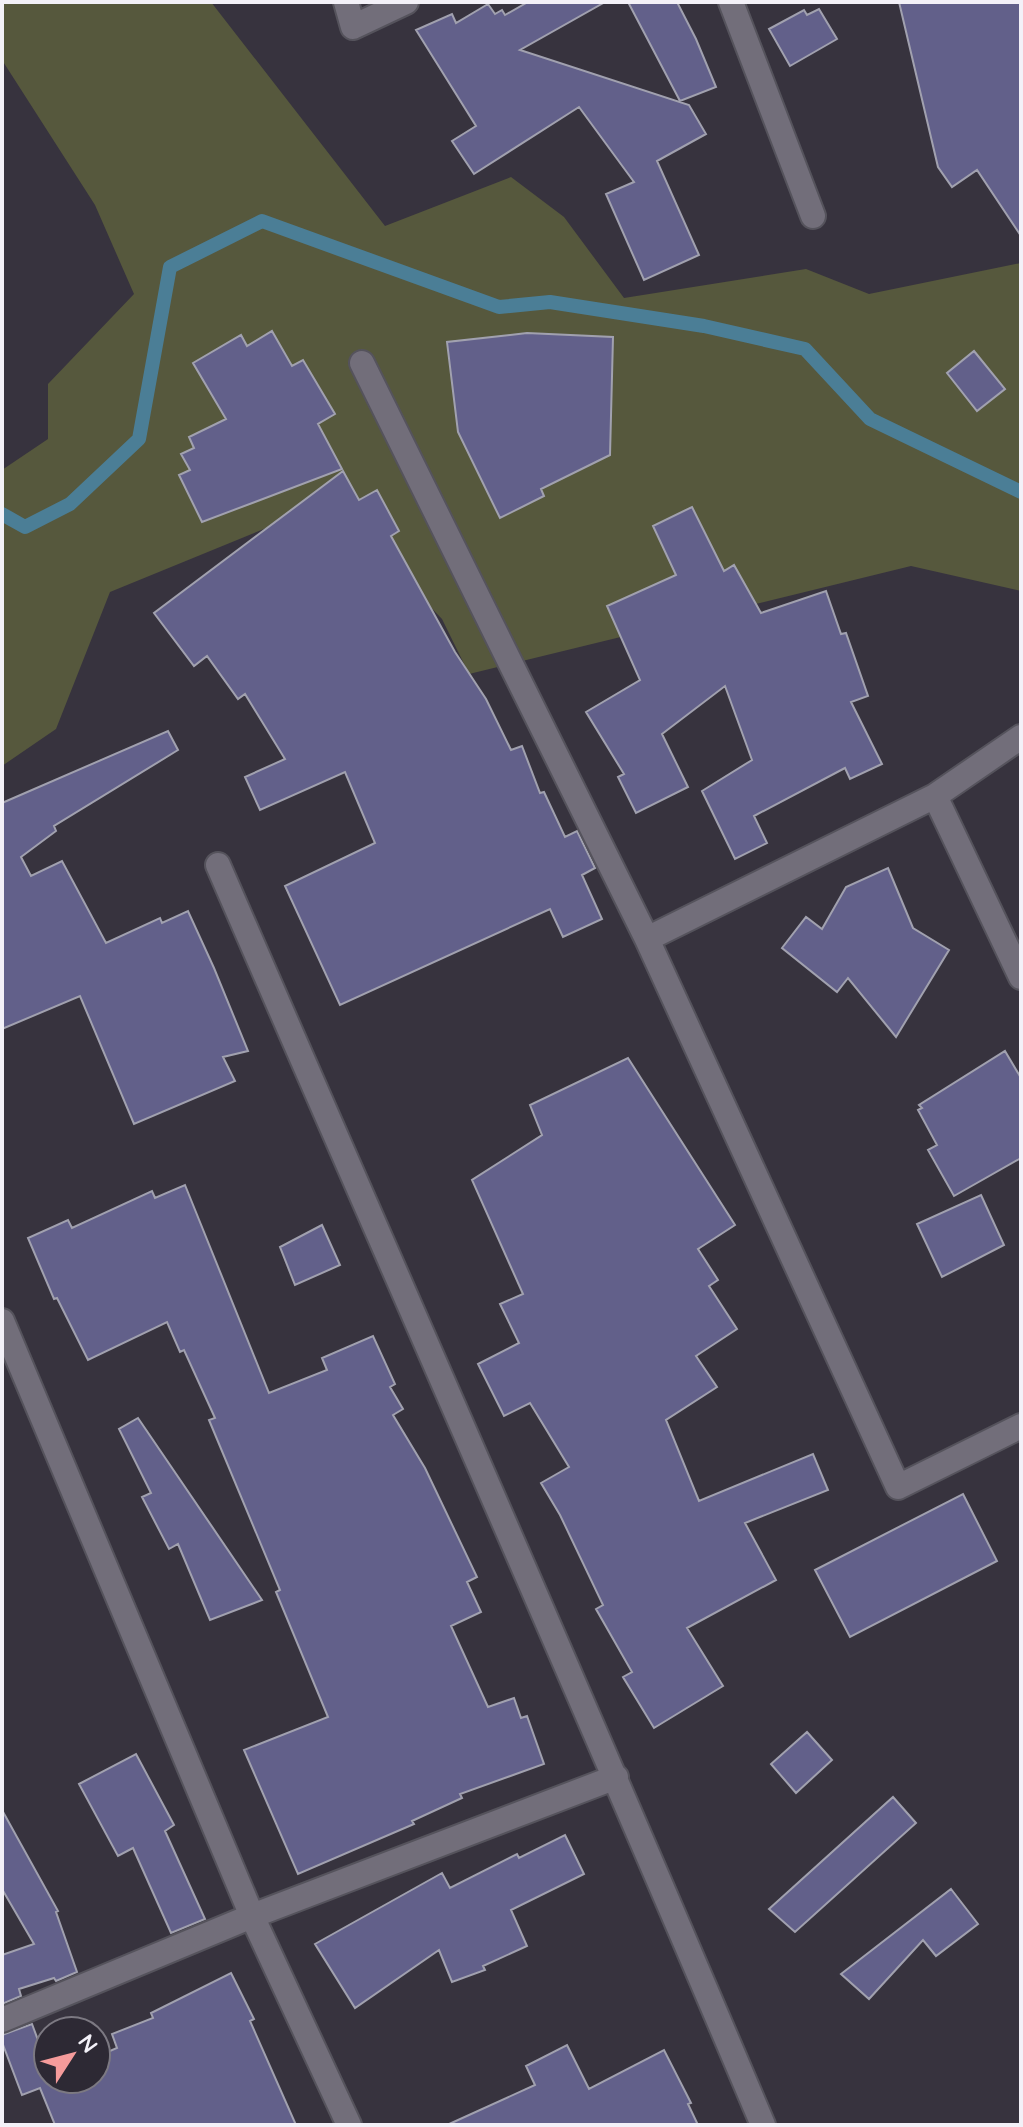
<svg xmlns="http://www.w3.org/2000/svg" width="1023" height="2127" viewBox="0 0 1023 2127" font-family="Quicksand,sans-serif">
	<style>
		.green { fill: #56583d }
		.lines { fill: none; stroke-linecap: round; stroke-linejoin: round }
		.stream { stroke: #4b7e96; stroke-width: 14 }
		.building { fill: #62608a; stroke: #a1a1af; stroke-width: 2 }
		.minor-casing { stroke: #55535c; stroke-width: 28 }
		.minor { stroke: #726e7a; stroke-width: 24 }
	</style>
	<rect width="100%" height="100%" fill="#37333e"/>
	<path class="green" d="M 2,2 L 211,2 L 385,226 L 511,177 L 564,217 L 624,298 L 806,269 L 869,294 L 1021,263 L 1021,591 L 911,566 L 469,674 L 442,619 L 330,502 L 110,592 L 56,729 L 2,766 L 2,470 L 48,439 L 48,384 L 134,294 L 95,205 L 2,60 Z"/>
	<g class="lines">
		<path class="stream" d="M 2,514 L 25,527 L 70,504 L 139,439 L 170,267 L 262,221 L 499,307 L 550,302 L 704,326 L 805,349 L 870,419 L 1021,492"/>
	</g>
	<path class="building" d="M 528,2 L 605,2 L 520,50 L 689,105 L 706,134 L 657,161 L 699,255 L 644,280 L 606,194 L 634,182 L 579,107 L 474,174 L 452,141 L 476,126 L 416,30 L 452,14 L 456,23 L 488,4 L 495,14 L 502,10 L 505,15 Z
		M 628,2 L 677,2 L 696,39 L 716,87 L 680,101 Z
		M 899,2 L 1021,2 L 1021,236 L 977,170 L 952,187 L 938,167 Z
		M 819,9 L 837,39 L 790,66 L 769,29 L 804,10 L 807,15 Z
		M 272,331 L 292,366 L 303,360 L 335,414 L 318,424 L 342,469 L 202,522 L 179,475 L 190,470 L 181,454 L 194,448 L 189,437 L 226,419 L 193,363 L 241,335 L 247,346 Z
		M 527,333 L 613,337 L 610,455 L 541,489 L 544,496 L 500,518 L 458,432 L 447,342 Z
		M 974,351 L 1005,389 L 977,411 L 947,373 Z
		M 343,471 L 359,500 L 377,490 L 399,531 L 391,536 L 455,652 L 486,699 L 511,750 L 522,746 L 540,793 L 544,792 L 565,837 L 577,831 L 595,868 L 582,875 L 602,919 L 563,937 L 550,909 L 340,1005 L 285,886 L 375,843 L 345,772 L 260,810 L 245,777 L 285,759 L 245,694 L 238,699 L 207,656 L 194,666 L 154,613 Z
		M 692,507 L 724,571 L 734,565 L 761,613 L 826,591 L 841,634 L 846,633 L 868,696 L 851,702 L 882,764 L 850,779 L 845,768 L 754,816 L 767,843 L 735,859 L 702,791 L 752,760 L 725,686 L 662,734 L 688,787 L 636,813 L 618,777 L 624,774 L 586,712 L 640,680 L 607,606 L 676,575 L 653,526 Z
		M 168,731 L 178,750 L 54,826 L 56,831 L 21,857 L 31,876 L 62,861 L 106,943 L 160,918 L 162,923 L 188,911 L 214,968 L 248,1051 L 223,1057 L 235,1081 L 134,1124 L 80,996 L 2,1029 L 2,803 Z
		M 888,868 L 913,928 L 949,950 L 896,1037 L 848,978 L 837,992 L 782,948 L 806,917 L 822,929 L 846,887 Z
		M 1005,1051 L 1021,1078 L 1021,1158 L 954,1196 L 928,1150 L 937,1145 L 918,1110 L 922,1108 L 919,1105 Z
		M 628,1058 L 735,1225 L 698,1249 L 718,1280 L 709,1286 L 737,1329 L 696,1356 L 717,1387 L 666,1420 L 699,1501 L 813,1454 L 828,1490 L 745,1523 L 776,1580 L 687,1628 L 723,1686 L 654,1728 L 623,1677 L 632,1672 L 596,1609 L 603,1605 L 560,1515 L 541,1483 L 569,1467 L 530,1403 L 504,1416 L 478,1364 L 519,1343 L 500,1304 L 523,1294 L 472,1180 L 542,1135 L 530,1105 Z
		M 185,1185 L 269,1393 L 327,1370 L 322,1358 L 373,1336 L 395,1384 L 390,1387 L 403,1409 L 393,1415 L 425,1468 L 477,1577 L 467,1582 L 481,1612 L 451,1626 L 488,1707 L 514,1698 L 521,1718 L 527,1716 L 544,1764 L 460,1794 L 462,1798 L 412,1821 L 414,1824 L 298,1874 L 244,1750 L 328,1717 L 276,1592 L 280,1590 L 209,1420 L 215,1418 L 184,1350 L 180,1352 L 167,1322 L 88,1360 L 57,1298 L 54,1299 L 28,1238 L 68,1220 L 72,1228 L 152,1191 L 155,1198 Z
		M 981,1195 L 1004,1245 L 942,1277 L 917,1224 Z
		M 322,1225 L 340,1265 L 295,1285 L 280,1247 Z
		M 138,1418 L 262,1600 L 210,1620 L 178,1544 L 169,1549 L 142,1497 L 151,1493 L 119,1429 Z
		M 963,1494 L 997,1561 L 850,1637 L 815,1570 Z
		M 807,1732 L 832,1760 L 796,1793 L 771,1764 Z
		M 136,1754 L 174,1825 L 165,1831 L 205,1919 L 171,1933 L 133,1848 L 118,1856 L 79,1784 Z
		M 893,1797 L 916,1823 L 795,1932 L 769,1909 Z
		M 2,1810 L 58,1911 L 56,1912 L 77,1972 L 56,1981 L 54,1978 L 19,1989 L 21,1996 L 2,2004 L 2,1955 L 34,1944 L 2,1889 Z
		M 565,1835 L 584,1874 L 511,1910 L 527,1946 L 483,1966 L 485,1970 L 452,1982 L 439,1950 L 355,2008 L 315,1944 L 442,1873 L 450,1888 L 517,1854 L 519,1858 Z
		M 951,1889 L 978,1924 L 936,1956 L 923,1940 L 869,1999 L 841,1974 Z
		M 231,1973 L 254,2019 L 250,2021 L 296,2125 L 55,2125 L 40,2088 L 22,2095 L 2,2042 L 2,2035 L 32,2024 L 48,2067 L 48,2079 L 96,2079 L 96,2057 L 117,2048 L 112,2034 L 153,2018 L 151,2013 Z
		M 567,2045 L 589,2089 L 664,2050 L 691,2103 L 688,2104 L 698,2125 L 447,2125 L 535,2085 L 526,2066 Z"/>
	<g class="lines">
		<defs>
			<path id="minor" d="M 346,2 L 353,27 L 406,2
				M 731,2 L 813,216
				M 362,363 L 647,939 L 898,1487 L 1021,1426
				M 935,796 L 1021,977
				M 218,865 C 400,1285 585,1703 763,2125
				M 647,939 L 935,796 L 1021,737
				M 2,1321 L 252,1916 L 349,2125
				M 2,2020 L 252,1916 L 616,1777"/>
		</defs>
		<use href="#minor" class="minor-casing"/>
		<use href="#minor" class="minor"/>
	</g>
	<rect width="1023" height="2127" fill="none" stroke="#f3f1f8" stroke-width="8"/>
	<g transform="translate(72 2055) rotate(54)"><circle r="38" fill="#2d2934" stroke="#7c7982" stroke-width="2"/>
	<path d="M0-6L14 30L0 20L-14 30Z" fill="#f59b9b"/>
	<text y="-12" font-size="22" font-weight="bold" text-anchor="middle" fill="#f3f1f8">N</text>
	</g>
</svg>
